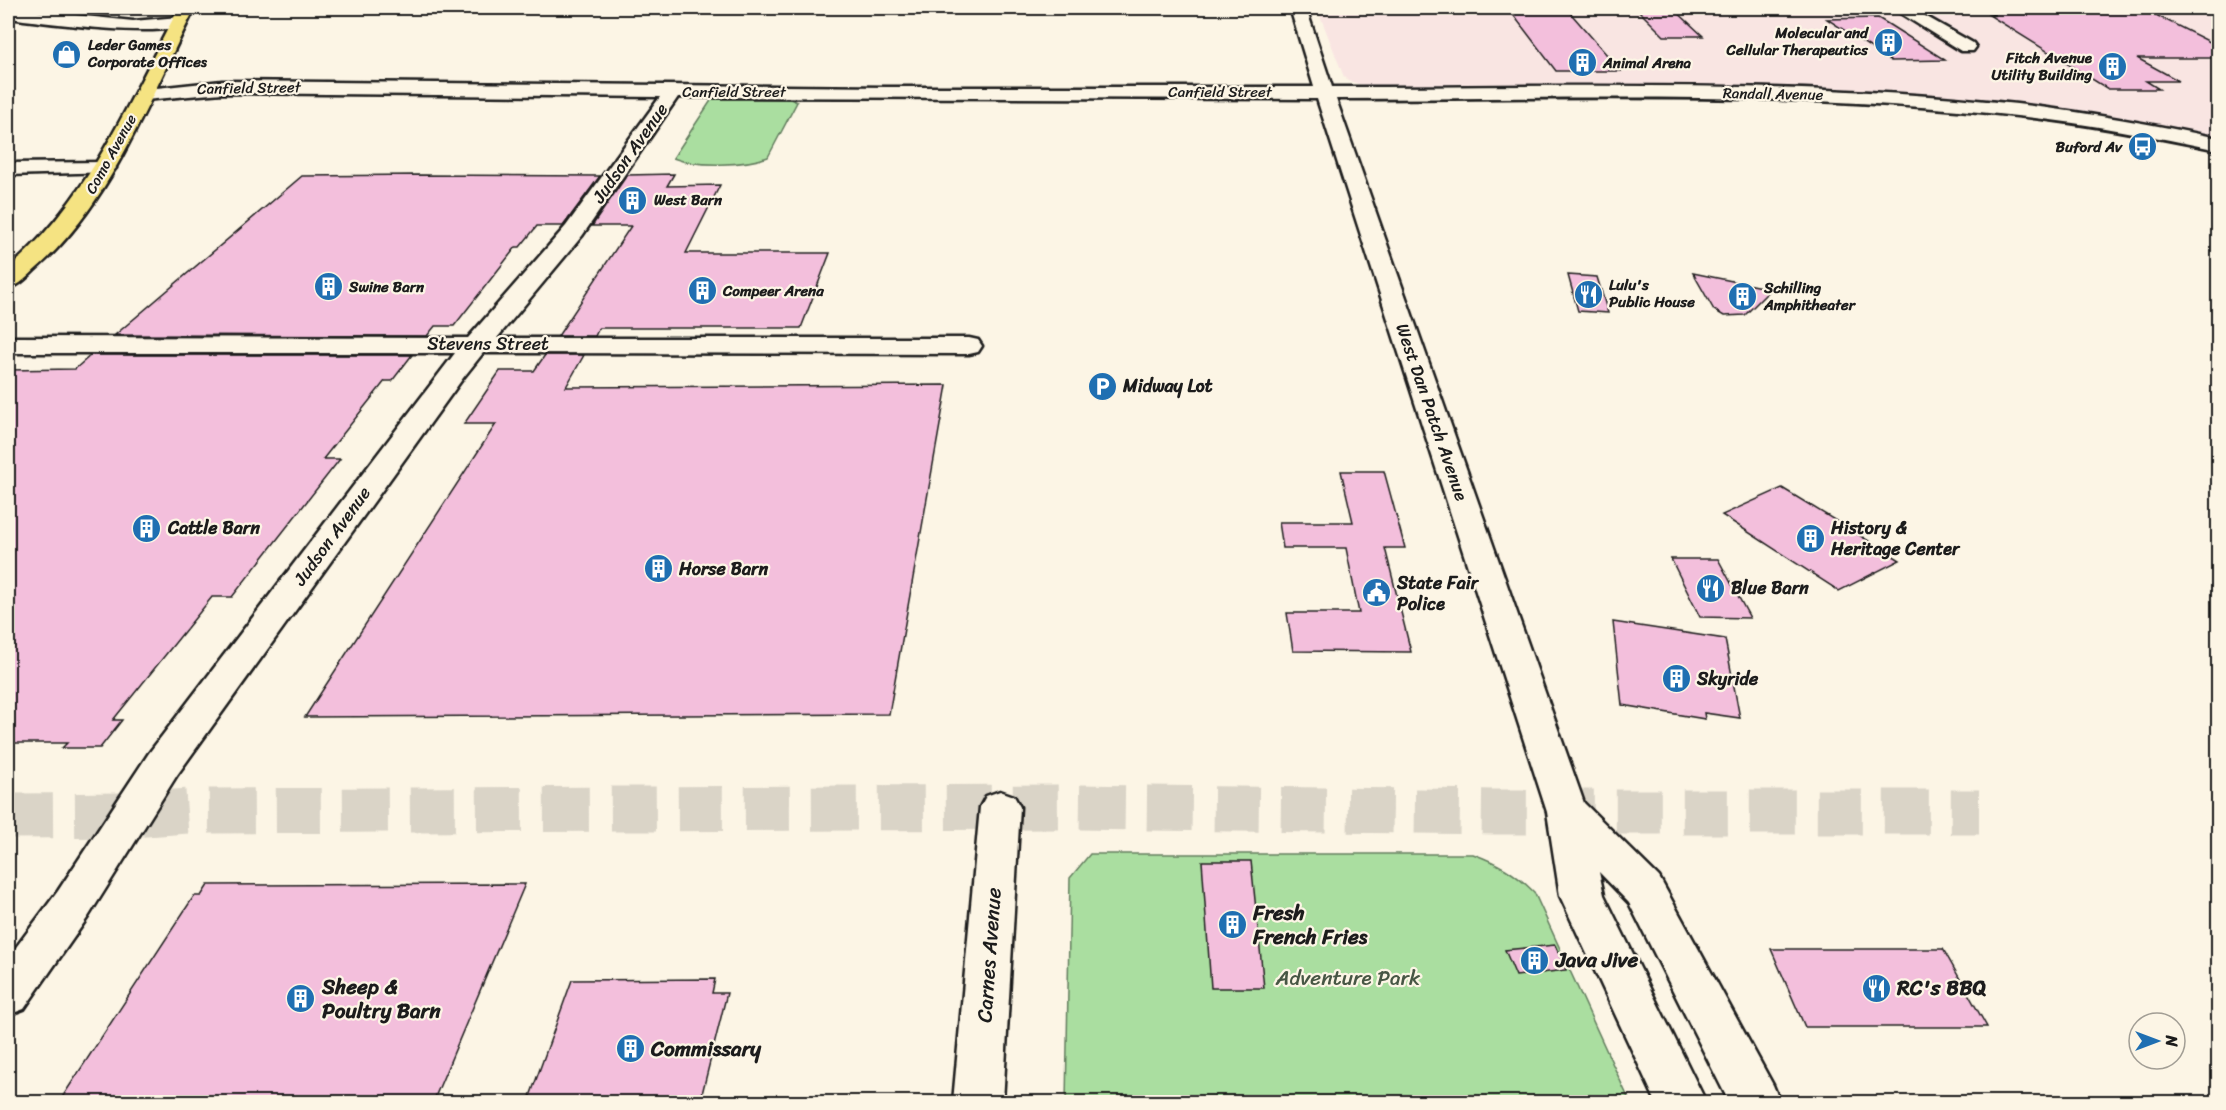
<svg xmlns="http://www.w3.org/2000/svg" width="2226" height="1110" viewBox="0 0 2226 1110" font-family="Sriracha,sans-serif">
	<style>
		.built { fill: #f9e5e2 }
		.green { fill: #aadea0; stroke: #637d5e; stroke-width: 1.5 }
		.building { fill: #f3bfdc; stroke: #1c1c1c; stroke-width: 1.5 }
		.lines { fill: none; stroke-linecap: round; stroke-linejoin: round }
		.minor-tunnel { stroke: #dad4c7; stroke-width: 45; stroke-dasharray: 45 22; stroke-linecap: butt }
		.minor-casing { stroke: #1c1c1c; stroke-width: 5 }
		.major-casing { stroke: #1c1c1c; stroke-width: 5 }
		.minor { fill: #fcf5e5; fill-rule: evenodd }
		.major { fill: #f5e382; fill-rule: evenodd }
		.labels { text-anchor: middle; stroke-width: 4.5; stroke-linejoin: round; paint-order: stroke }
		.far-poi-label { font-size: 15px; font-weight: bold; fill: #1c1c1c; stroke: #fcf5e5; text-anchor: start }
		.far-street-label { font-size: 15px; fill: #1c1c1c; stroke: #fcf5e5 }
		.street-label { font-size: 18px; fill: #1c1c1c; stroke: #fcf5e5 }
		.poi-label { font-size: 18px; font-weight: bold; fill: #1c1c1c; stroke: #fcf5e5; text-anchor: start }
		.near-poi-label { font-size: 21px; font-weight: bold; fill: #1c1c1c; stroke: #fcf5e5; text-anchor: start }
		.near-street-label { font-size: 21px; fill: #1c1c1c; stroke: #fcf5e5 }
		.near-park-label { font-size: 21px; fill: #475644; stroke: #fcf5e5 }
	</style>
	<rect width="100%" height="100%" fill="#fcf5e5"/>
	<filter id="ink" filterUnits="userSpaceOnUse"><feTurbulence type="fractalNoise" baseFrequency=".0167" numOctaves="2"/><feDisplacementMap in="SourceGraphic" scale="12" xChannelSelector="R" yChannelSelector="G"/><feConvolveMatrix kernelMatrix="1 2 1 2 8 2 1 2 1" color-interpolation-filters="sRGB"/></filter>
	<g filter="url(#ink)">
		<path class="built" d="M 1195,8 L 2218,8 L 2218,139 L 2146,125 L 1976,101 L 1890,93 L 1702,87 L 1367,86 L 1348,81 L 1344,77 L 1319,13 Z"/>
		<path class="green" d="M 728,97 L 788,98 L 797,102 L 768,157 C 744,166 696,167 673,158 L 712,99 Z
			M 1090,854 L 1473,854 C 1498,863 1515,873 1534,892 L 1630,1102 L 1066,1102 L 1070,878 Z"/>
		<path class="building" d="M 1508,8 L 1566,8 L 1621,71 L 1556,71 Z
			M 1636,8 L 1673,8 L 1703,36 L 1664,36 Z
			M 1982,8 L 2142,8 L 2218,46 L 2218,58 L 2137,58 L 2179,81 L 2146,81 L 2159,89 L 2108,89 L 1989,15 L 1995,15 Z
			M 1878,18 L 1888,24 L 1945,60 L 1891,61 L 1827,19 Z
			M 674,174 L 667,186 L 720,185 L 686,253 L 830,253 L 801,328 L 599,328 L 595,336 L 558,336 L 631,226 L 592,226 L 627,175 Z
			M 418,175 L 600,176 L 563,226 L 537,226 L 520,247 L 516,247 L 454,326 L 435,326 L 427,336 L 115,335 L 302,176 Z
			M 1693,273 L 1771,289 L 1745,315 L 1724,316 L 1714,310 Z
			M 1568,275 L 1597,277 L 1608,313 L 1578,311 Z
			M 91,355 L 412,355 L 392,381 L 385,381 L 323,459 L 340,459 L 232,597 L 212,597 L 113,720 L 122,720 L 100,748 L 62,748 L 67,743 L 8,743 L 8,370 L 75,369 Z
			M 545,355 L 584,355 L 566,387 L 947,385 L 889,714 L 305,717 L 496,424 L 464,424 L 500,371 L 534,371 Z
			M 1341,471 L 1384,471 L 1405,548 L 1385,548 L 1411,652 L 1293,651 L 1287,613 L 1359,613 L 1346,548 L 1283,548 L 1279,522 L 1353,522 Z
			M 1782,488 L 1900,560 L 1839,591 L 1722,515 Z
			M 1671,559 L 1718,559 L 1750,618 L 1700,617 Z
			M 1613,622 L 1725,639 L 1740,718 L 1704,713 L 1705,719 L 1622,705 Z
			M 1202,861 L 1251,861 L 1264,988 L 1211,988 Z
			M 525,884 L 433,1102 L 59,1102 L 194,896 L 201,896 L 208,885 Z
			M 1555,945 L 1566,970 L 1516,976 L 1505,950 Z
			M 1771,949 L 1943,949 L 1987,1027 L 1805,1027 Z
			M 715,979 L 712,993 L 727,993 L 700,1102 L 528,1102 L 572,980 Z"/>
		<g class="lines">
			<path class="minor-tunnel" d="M 8,816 L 130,815 L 189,811 L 1070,807 L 1494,812 L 1979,812"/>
			<defs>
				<path id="minor" d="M 8,8 L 133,21 L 179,17 L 187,22 C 173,41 36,21 8,18 Z
					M 1290,8 L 1306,8 L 1332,87 C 1560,87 1790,79 2017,104 C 2085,112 2152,124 2218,138 L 2218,150 C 2151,136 2084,123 2017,116 C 1791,90 1563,99 1336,99 L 1584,803 L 1659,877 L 1773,1085 L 1780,1102 L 1729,1102 L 1629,903 L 1599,872 L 1604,895 L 1706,1102 L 1656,1102 L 1560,896 L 1547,812 L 1317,99 L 678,97 L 582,236 L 497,338 L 969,338 L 978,340 L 982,346 L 978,352 L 969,354 L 483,353 L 463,378 L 177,775 L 88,917 L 24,1009 L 8,1015 L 8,958 L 58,891 L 149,753 L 455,353 L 8,353 L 8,337 L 468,338 L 566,226 L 660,97 L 222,93 L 145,100 L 138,98 L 136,94 L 138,90 L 222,81 L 887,87 L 1314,87 Z
					M 1892,8 L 1911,8 L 1973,43 L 1976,47 L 1973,51 L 1961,51 Z
					M 105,162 L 112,164 L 116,168 L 112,172 L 8,175 L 8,163 Z
					M 1000,791 L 1014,796 L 1020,807 L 1003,1102 L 953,1102 L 980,807 L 986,796 Z"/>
				<path id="major" d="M 179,8 L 195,8 C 149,97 114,200 37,268 C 28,276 20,286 8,288 L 8,269 C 92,196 127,103 179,8 Z"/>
			</defs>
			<use href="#minor" class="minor-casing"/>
			<use href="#major" class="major-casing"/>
			<use href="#minor" class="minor"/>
			<use href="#major" class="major"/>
		</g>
	</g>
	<defs>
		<symbol id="building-disc" viewBox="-11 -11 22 22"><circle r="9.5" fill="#1f6fb2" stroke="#fcf5e5"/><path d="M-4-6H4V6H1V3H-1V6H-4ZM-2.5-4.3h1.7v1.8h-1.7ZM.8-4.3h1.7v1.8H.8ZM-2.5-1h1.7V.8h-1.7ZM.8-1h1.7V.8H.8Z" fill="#fff"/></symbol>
		<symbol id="shop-disc" viewBox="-11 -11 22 22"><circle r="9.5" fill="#1f6fb2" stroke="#fcf5e5"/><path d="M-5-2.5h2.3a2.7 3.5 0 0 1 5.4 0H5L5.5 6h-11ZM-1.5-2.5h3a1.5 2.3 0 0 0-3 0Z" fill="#fff"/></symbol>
		<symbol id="bus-disc" viewBox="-11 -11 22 22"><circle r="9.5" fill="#1f6fb2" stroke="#fcf5e5"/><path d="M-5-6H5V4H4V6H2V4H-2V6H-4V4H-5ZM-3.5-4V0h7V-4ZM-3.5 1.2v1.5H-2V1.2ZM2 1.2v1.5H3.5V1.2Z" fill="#fff"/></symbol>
		<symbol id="restaurant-disc" viewBox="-11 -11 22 22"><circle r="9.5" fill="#1f6fb2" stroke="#fcf5e5"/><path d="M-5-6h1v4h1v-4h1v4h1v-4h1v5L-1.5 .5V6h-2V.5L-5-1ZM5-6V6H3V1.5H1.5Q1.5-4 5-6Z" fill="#fff"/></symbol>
		<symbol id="parking-disc" viewBox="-11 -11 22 22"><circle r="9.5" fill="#1f6fb2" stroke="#fcf5e5"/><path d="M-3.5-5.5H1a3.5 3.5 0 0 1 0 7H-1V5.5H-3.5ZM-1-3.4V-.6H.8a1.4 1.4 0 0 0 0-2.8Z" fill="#fff"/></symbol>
		<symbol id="civic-disc" viewBox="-11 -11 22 22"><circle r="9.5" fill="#1f6fb2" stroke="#fcf5e5"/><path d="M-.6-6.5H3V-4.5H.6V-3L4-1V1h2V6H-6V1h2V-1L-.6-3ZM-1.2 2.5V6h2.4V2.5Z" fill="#fff"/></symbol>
	</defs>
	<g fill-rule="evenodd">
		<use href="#building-disc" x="1872" y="26" width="33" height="33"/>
		<use href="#shop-disc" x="50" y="38" width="33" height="33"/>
		<use href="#building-disc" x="1566" y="46" width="33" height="33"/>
		<use href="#building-disc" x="2096" y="50" width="33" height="33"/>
		<use href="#bus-disc" x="2126" y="130" width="33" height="33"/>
		<use href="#building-disc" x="616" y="184" width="33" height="33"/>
		<use href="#building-disc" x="312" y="270" width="33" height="33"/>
		<use href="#building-disc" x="686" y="274" width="33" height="33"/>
		<use href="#restaurant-disc" x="1572" y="278" width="33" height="33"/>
		<use href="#building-disc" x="1726" y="280" width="33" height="33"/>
		<use href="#parking-disc" x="1086" y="370" width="33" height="33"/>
		<use href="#building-disc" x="130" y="512" width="33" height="33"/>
		<use href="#building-disc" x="1794" y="522" width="33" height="33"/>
		<use href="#building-disc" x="642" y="552" width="33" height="33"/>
		<use href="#restaurant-disc" x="1694" y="572" width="33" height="33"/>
		<use href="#civic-disc" x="1360" y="576" width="33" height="33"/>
		<use href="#building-disc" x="1660" y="662" width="33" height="33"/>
		<use href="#building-disc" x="1216" y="908" width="33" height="33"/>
		<use href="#building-disc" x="1518" y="944" width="33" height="33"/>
		<use href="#restaurant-disc" x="1860" y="972" width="33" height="33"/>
		<use href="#building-disc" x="284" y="982" width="33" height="33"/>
		<use href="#building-disc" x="614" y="1032" width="33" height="33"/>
	</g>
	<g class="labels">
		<g class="far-poi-label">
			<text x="1868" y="38" text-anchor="end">Molecular and<tspan x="1868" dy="17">Cellular Therapeutics</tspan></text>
			<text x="88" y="50">Leder Games<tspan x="88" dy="17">Corporate Offices</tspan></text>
			<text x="2092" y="63" text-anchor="end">Fitch Avenue<tspan x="2092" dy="17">Utility Building</tspan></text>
			<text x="1603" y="68">Animal Arena</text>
			<text x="2122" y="152" text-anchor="end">Buford Av</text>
			<text x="654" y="205">West Barn</text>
			<text x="1609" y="290">Lulu's<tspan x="1609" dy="17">Public House</tspan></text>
			<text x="349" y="292">Swine Barn</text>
			<text x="1764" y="293">Schilling<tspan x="1764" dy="17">Amphitheater</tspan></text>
			<text x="723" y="296">Compeer Arena</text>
		</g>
		<g class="far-street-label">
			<text transform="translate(249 88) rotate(-1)" y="5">Canfield Street</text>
			<text x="734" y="97">Canfield Street</text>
			<text x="1220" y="97">Canfield Street</text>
			<text transform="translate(1773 94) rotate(1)" y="5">Randall Avenue</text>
			<text transform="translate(111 154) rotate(-61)" y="5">Como Avenue</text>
		</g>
		<g class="street-label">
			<text transform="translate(630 153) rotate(-55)" y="6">Judson Avenue</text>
			<text x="488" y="350">Stevens Street</text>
			<text transform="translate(1432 412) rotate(71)" y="6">West Dan Patch Avenue</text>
			<text transform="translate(332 536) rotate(-54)" y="6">Judson Avenue</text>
		</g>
		<g class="poi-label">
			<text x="1123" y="392">Midway Lot</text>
			<text x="168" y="534">Cattle Barn</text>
			<text x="1831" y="534">History &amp;<tspan x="1831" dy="21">Heritage Center</tspan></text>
			<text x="679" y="575">Horse Barn</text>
			<text x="1397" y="589">State Fair<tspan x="1397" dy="21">Police</tspan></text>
			<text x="1731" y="594">Blue Barn</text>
			<text x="1697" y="685">Skyride</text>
		</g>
		<g class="near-poi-label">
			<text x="1253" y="920">Fresh<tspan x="1253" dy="24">French Fries</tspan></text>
			<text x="1556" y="967">Java Jive</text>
			<text x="322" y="994">Sheep &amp;<tspan x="322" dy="24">Poultry Barn</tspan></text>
			<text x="1897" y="995">RC's BBQ</text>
			<text x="651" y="1056">Commissary</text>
		</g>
		<g class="near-street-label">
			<text transform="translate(989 955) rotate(-86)" y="7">Carnes Avenue</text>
		</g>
		<g class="near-park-label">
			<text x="1348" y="985">Adventure Park</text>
		</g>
	</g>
	<rect width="2226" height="1110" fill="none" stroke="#fcf5e5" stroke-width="30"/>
	<rect x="15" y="15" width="2196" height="1080" fill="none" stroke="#1c1c1c" stroke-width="2" filter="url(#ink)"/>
	<g transform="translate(2157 1041) rotate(90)"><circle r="28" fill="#fcf5e5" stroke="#a29e95" stroke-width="1.5"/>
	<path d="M0-4.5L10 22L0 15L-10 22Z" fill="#1f6fb2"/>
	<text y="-9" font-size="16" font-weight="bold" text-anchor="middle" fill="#1c1c1c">N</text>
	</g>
</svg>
